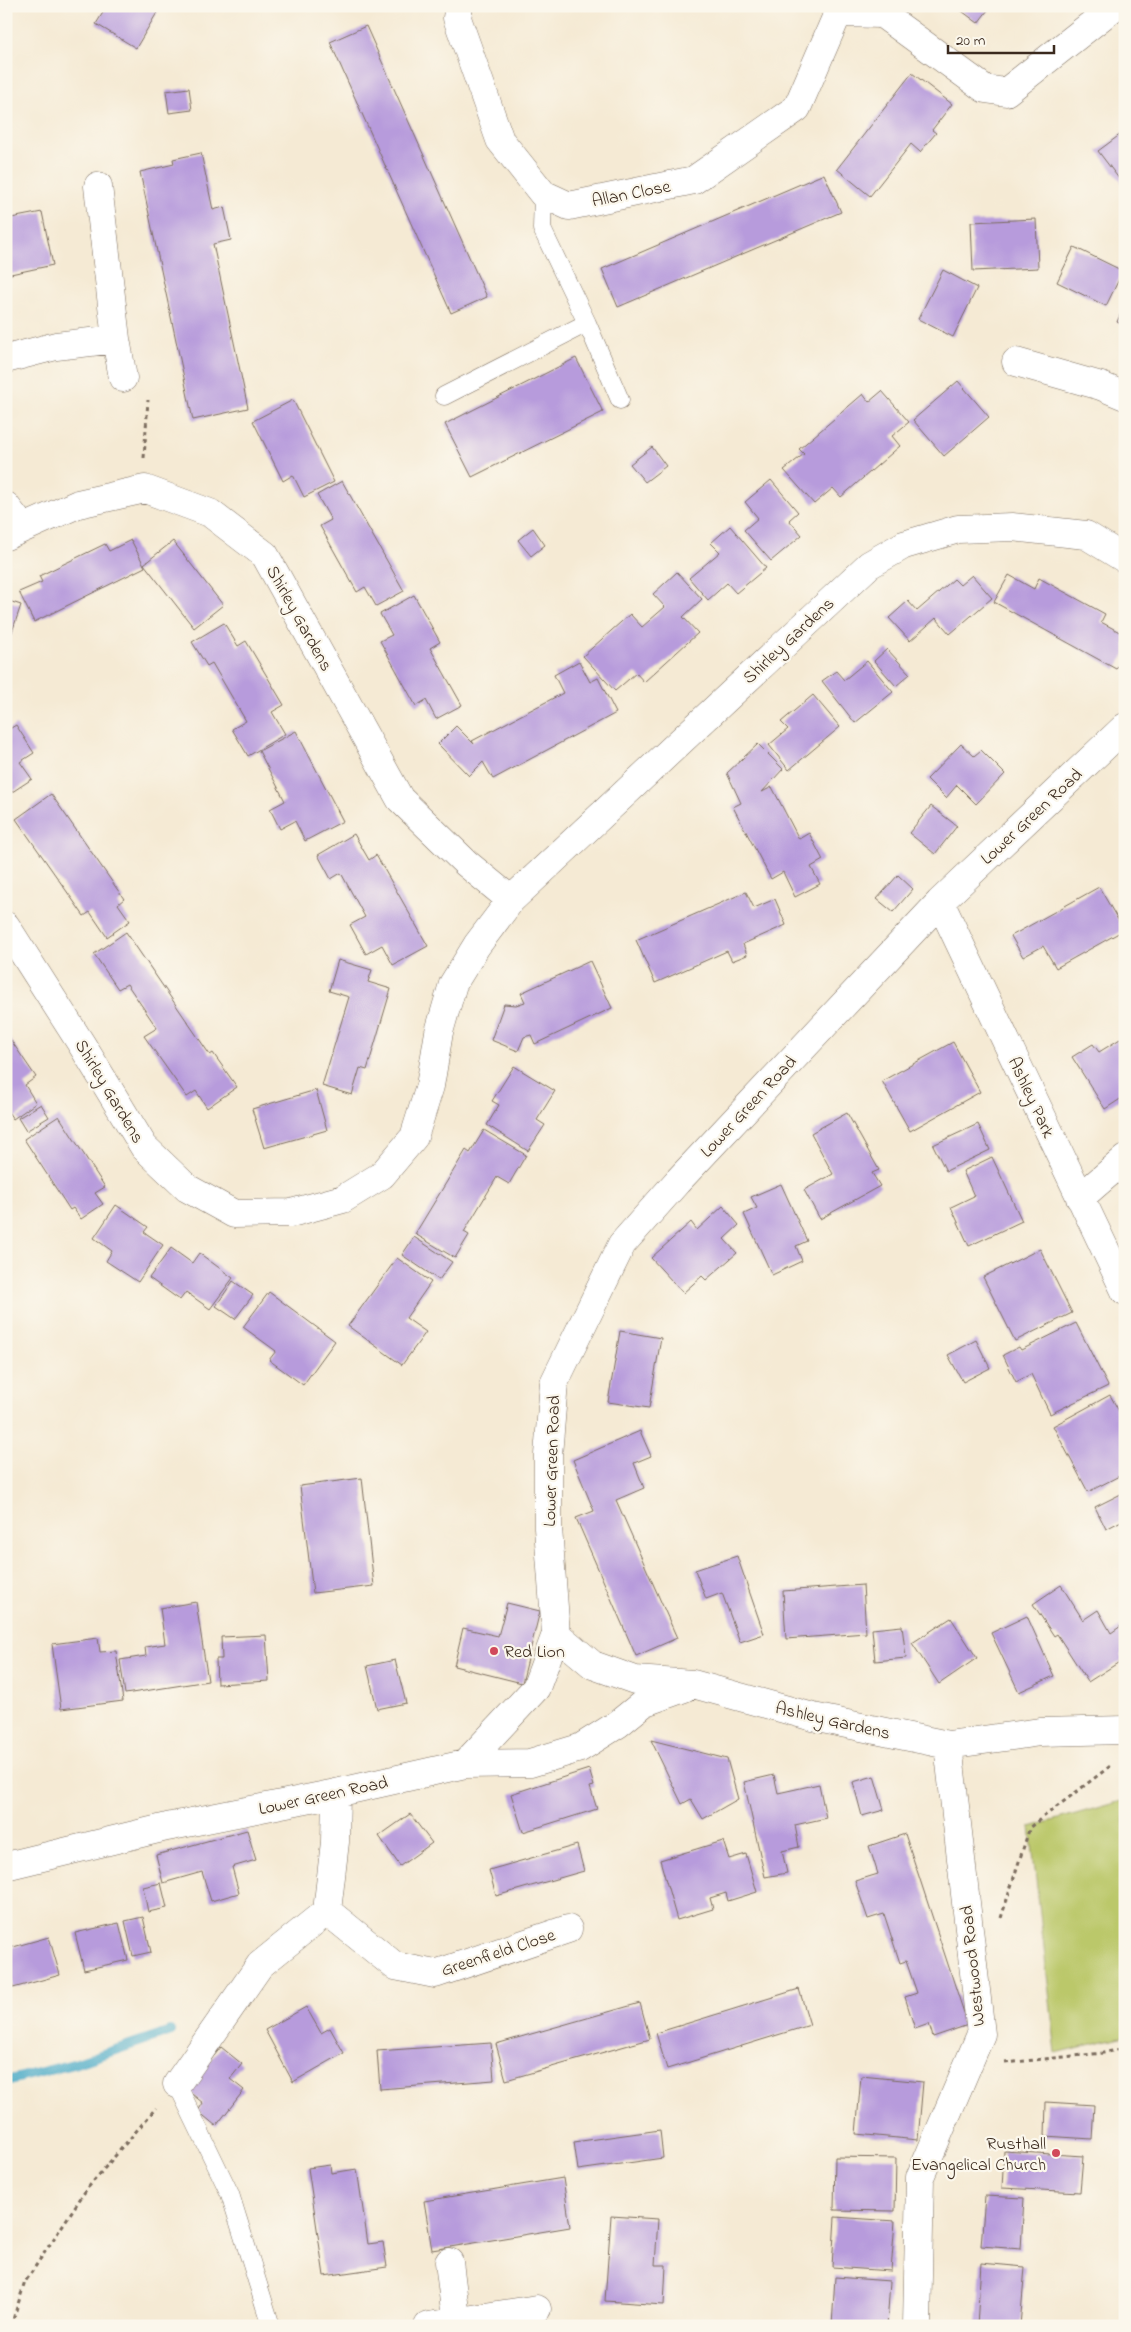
<svg xmlns="http://www.w3.org/2000/svg" width="1131" height="2332" viewBox="0 0 1131 2332" font-family="'Indie Flower',sans-serif">
	<style>
		.green { fill: #bbc86a; stroke: #7b7944 }
		.lines { fill: none; stroke-linecap: round; stroke-linejoin: round }
		.stream { stroke: #46a9c6; stroke-width: 10 }
		.building { fill: #b79bdc }
		.lane-casing { stroke: #7c6d5e; stroke-width: 19 }
		.street-casing { stroke: #7c6d5e; stroke-width: 29 }
		.path { stroke: #7c6d5e; stroke-width: 3; stroke-dasharray: 4 4; stroke-linecap: butt }
		.lane { stroke: #fff; stroke-width: 18 }
		.street { stroke: #fff; stroke-width: 28 }
		.poi-dot { fill: #d1495b; stroke: #fbf7ec; stroke-width: 2 }
		.labels { text-anchor: middle; stroke-width: 4.5; stroke-linejoin: round; paint-order: stroke }
		.street-label { font-size: 18px; fill: #3b2a1e; stroke: #fbf7ec }
		.poi-label { font-size: 18px; fill: #3b2a1e; stroke: #fbf7ec; text-anchor: start }
	</style>
	<rect width="100%" height="100%" fill="#fbf7ec"/>
	<filter id="ink" filterUnits="userSpaceOnUse"><feTurbulence type="fractalNoise" baseFrequency=".02" numOctaves="2"/><feDisplacementMap in="SourceGraphic" scale="10" xChannelSelector="R" yChannelSelector="G"/><feConvolveMatrix kernelMatrix="1 2 1 2 8 2 1 2 1" color-interpolation-filters="sRGB"/></filter>
	<filter id="wash" filterUnits="userSpaceOnUse"><feTurbulence type="fractalNoise" baseFrequency=".0096" numOctaves="4" result="noise"/><feDisplacementMap in="SourceGraphic" scale="20" xChannelSelector="R" yChannelSelector="G"/><feGaussianBlur stdDeviation="1.12" result="paint"/><feColorMatrix in="noise" values="0 0 0 0 0 0 0 0 0 0 0 0 0 0 0 0 0 1.4 0 .05"/><feComposite in="paint" operator="in"/></filter>
	<g filter="url(#wash)">
		<rect width="100%" height="100%" fill="#f5ead4"/>
		<path class="green" d="M 1125,1800 L 1125,2036 L 1056,2053 L 1030,1827 Z"/>
		<g class="lines">
			<path class="stream" d="M 6,2081 L 77,2063 L 171,2031"/>
		</g>
		<g id="blocks">
			<path class="building" d="M 107,6 L 161,6 L 136,48 L 96,24 Z
				M 955,6 L 991,6 L 978,23 Z
				M 366,26 L 487,297 L 451,313 L 330,42 Z
				M 912,73 L 952,104 L 932,130 L 936,133 L 920,152 L 911,144 L 870,196 L 837,169 Z
				M 189,88 L 192,110 L 169,113 L 166,91 Z
				M 1125,131 L 1125,182 L 1123,184 L 1098,151 Z
				M 201,153 L 213,210 L 224,207 L 231,240 L 213,244 L 248,408 L 193,420 L 140,172 L 174,164 L 173,159 Z
				M 824,174 L 841,212 L 618,307 L 602,269 Z
				M 42,212 L 53,265 L 6,275 L 6,219 Z
				M 1036,219 L 1038,268 L 973,271 L 971,222 Z
				M 1074,247 L 1123,271 L 1106,306 L 1057,282 Z
				M 943,270 L 977,288 L 953,337 L 918,319 Z
				M 1125,304 L 1125,326 L 1117,322 Z
				M 576,358 L 603,412 L 472,477 L 445,424 Z
				M 958,381 L 989,417 L 944,456 L 913,420 Z
				M 882,391 L 909,422 L 892,436 L 900,446 L 841,497 L 833,488 L 814,504 L 784,470 L 804,454 L 799,449 L 863,394 L 869,402 Z
				M 293,400 L 334,482 L 304,497 L 293,475 L 283,481 L 253,421 Z
				M 652,447 L 666,466 L 645,482 L 630,464 Z
				M 771,480 L 798,512 L 789,520 L 802,535 L 771,561 L 744,530 L 758,518 L 745,502 Z
				M 342,481 L 404,591 L 376,606 L 365,587 L 357,592 L 320,526 L 331,520 L 317,495 Z
				M 730,526 L 766,568 L 736,593 L 727,583 L 708,600 L 689,578 L 720,552 L 711,543 Z
				M 533,528 L 545,545 L 531,556 L 518,540 Z
				M 131,540 L 145,567 L 34,622 L 19,592 L 42,582 L 39,576 L 105,544 L 109,551 Z
				M 173,541 L 223,605 L 194,628 L 144,564 Z
				M 677,572 L 702,599 L 683,617 L 698,633 L 644,682 L 636,673 L 615,691 L 583,656 L 630,614 L 642,627 L 665,607 L 653,594 Z
				M 972,575 L 992,598 L 950,634 L 936,618 L 910,641 L 889,618 L 908,601 L 917,611 L 954,579 L 960,585 Z
				M 1009,575 L 1034,589 L 1039,578 L 1105,614 L 1101,622 L 1125,635 L 1125,654 L 1116,669 L 994,602 Z
				M 414,595 L 440,642 L 430,648 L 462,705 L 436,719 L 426,700 L 416,706 L 380,641 L 392,635 L 380,614 Z
				M 6,600 L 21,605 L 7,647 L 6,647 Z
				M 224,623 L 238,646 L 246,641 L 284,705 L 272,712 L 285,734 L 248,756 L 232,729 L 246,721 L 212,663 L 207,666 L 192,642 Z
				M 887,649 L 910,674 L 896,686 L 874,661 Z
				M 579,661 L 590,682 L 598,678 L 616,713 L 493,779 L 483,762 L 469,776 L 438,744 L 456,726 L 474,744 L 472,741 L 563,693 L 554,675 Z
				M 867,661 L 893,692 L 855,723 L 822,681 L 836,671 L 844,680 Z
				M 813,695 L 840,727 L 789,770 L 769,745 L 788,729 L 781,722 Z
				M 16,725 L 34,753 L 20,762 L 32,779 L 6,796 L 6,731 Z
				M 296,731 L 343,821 L 305,841 L 295,821 L 280,829 L 270,809 L 285,801 L 259,751 Z
				M 758,744 L 783,769 L 762,792 L 772,787 L 799,839 L 809,833 L 823,860 L 811,867 L 820,884 L 795,897 L 783,872 L 771,879 L 733,807 L 741,803 L 727,773 Z
				M 961,744 L 974,756 L 981,750 L 1005,774 L 976,804 L 957,785 L 946,798 L 927,779 Z
				M 51,794 L 124,899 L 118,904 L 130,921 L 107,937 L 90,912 L 84,916 L 16,819 Z
				M 931,806 L 957,826 L 935,854 L 909,833 Z
				M 354,834 L 369,860 L 376,855 L 428,946 L 393,965 L 382,945 L 366,954 L 350,925 L 365,917 L 341,873 L 331,879 L 318,855 Z
				M 898,875 L 913,889 L 893,912 L 877,899 Z
				M 1099,887 L 1124,930 L 1056,968 L 1043,946 L 1023,957 L 1011,936 Z
				M 746,892 L 754,908 L 775,899 L 786,925 L 743,944 L 747,955 L 732,961 L 727,951 L 655,983 L 636,940 Z
				M 126,932 L 210,1055 L 213,1053 L 237,1087 L 207,1108 L 196,1091 L 187,1097 L 144,1036 L 157,1028 L 127,984 L 118,989 L 94,954 Z
				M 338,960 L 372,970 L 368,982 L 391,989 L 367,1070 L 360,1068 L 352,1095 L 322,1086 L 349,997 L 329,991 Z
				M 590,961 L 612,1008 L 535,1044 L 531,1035 L 524,1037 L 518,1051 L 491,1040 L 504,1004 L 516,1005 L 525,1002 L 521,993 Z
				M 6,1033 L 36,1077 L 25,1085 L 36,1103 L 13,1119 L 6,1109 Z
				M 1125,1036 L 1125,1096 L 1105,1109 L 1072,1057 L 1093,1044 L 1099,1052 Z
				M 953,1042 L 980,1092 L 910,1131 L 882,1081 Z
				M 514,1066 L 555,1091 L 537,1120 L 545,1125 L 528,1151 L 487,1125 L 499,1105 L 492,1101 Z
				M 316,1090 L 327,1130 L 264,1148 L 252,1109 Z
				M 41,1104 L 49,1117 L 26,1131 L 18,1118 Z
				M 847,1113 L 879,1170 L 872,1173 L 880,1186 L 820,1219 L 804,1190 L 833,1174 L 811,1133 Z
				M 59,1116 L 105,1187 L 95,1193 L 103,1204 L 81,1219 L 73,1208 L 70,1210 L 24,1139 Z
				M 978,1124 L 990,1150 L 946,1171 L 933,1145 Z
				M 484,1130 L 526,1155 L 509,1184 L 497,1177 L 464,1232 L 469,1235 L 455,1258 L 415,1234 L 466,1150 L 470,1153 Z
				M 992,1157 L 1022,1221 L 969,1246 L 951,1207 L 974,1196 L 963,1171 Z
				M 781,1184 L 807,1241 L 796,1246 L 802,1261 L 772,1275 L 744,1214 L 757,1208 L 751,1197 Z
				M 116,1205 L 148,1227 L 144,1232 L 163,1245 L 138,1282 L 106,1261 L 112,1251 L 94,1238 Z
				M 723,1206 L 739,1225 L 724,1239 L 737,1253 L 706,1280 L 702,1276 L 683,1293 L 651,1258 L 691,1222 L 697,1230 Z
				M 414,1237 L 452,1262 L 439,1280 L 402,1255 Z
				M 171,1248 L 192,1263 L 199,1253 L 233,1278 L 210,1309 L 186,1292 L 180,1300 L 149,1278 Z
				M 1040,1249 L 1072,1313 L 1015,1341 L 983,1277 Z
				M 397,1258 L 431,1282 L 406,1318 L 426,1332 L 402,1365 L 348,1326 Z
				M 233,1281 L 253,1295 L 235,1319 L 216,1306 Z
				M 269,1292 L 335,1341 L 303,1385 L 269,1360 L 276,1351 L 243,1327 Z
				M 1076,1323 L 1108,1386 L 1050,1414 L 1031,1374 L 1016,1382 L 1003,1355 L 1019,1347 L 1021,1350 Z
				M 620,1331 L 661,1338 L 649,1408 L 608,1402 Z
				M 976,1340 L 990,1368 L 963,1382 L 948,1355 Z
				M 1110,1395 L 1125,1422 L 1125,1473 L 1088,1492 L 1053,1426 Z
				M 640,1431 L 651,1456 L 634,1463 L 644,1488 L 616,1500 L 677,1638 L 636,1656 L 576,1518 L 594,1511 L 573,1460 Z
				M 362,1478 L 374,1586 L 313,1593 L 300,1486 Z
				M 1125,1492 L 1125,1519 L 1106,1529 L 1095,1507 Z
				M 737,1556 L 764,1634 L 740,1642 L 722,1593 L 706,1599 L 695,1570 Z
				M 863,1585 L 866,1633 L 786,1639 L 783,1591 Z
				M 1061,1585 L 1083,1620 L 1098,1610 L 1111,1633 L 1121,1626 L 1125,1632 L 1125,1653 L 1121,1655 L 1124,1659 L 1088,1682 L 1057,1634 L 1054,1636 L 1033,1604 Z
				M 196,1602 L 208,1681 L 125,1694 L 120,1660 L 146,1656 L 145,1647 L 165,1644 L 160,1608 Z
				M 507,1603 L 540,1611 L 522,1683 L 454,1666 L 463,1628 L 498,1636 Z
				M 1027,1616 L 1054,1676 L 1019,1692 L 991,1633 Z
				M 951,1618 L 977,1658 L 939,1684 L 912,1643 Z
				M 902,1626 L 906,1658 L 875,1661 L 872,1629 Z
				M 266,1635 L 269,1681 L 217,1684 L 216,1659 L 222,1659 L 221,1637 Z
				M 98,1638 L 100,1652 L 116,1651 L 123,1701 L 61,1709 L 52,1644 Z
				M 395,1660 L 406,1703 L 377,1709 L 367,1666 Z
				M 651,1740 L 727,1759 L 738,1799 L 703,1819 L 691,1799 L 682,1804 Z
				M 589,1769 L 594,1786 L 590,1787 L 597,1809 L 523,1832 L 511,1794 Z
				M 774,1775 L 778,1793 L 819,1784 L 826,1818 L 795,1825 L 799,1847 L 782,1851 L 787,1873 L 765,1877 L 744,1782 Z
				M 874,1776 L 884,1810 L 862,1816 L 853,1782 Z
				M 410,1814 L 432,1843 L 400,1866 L 379,1836 Z
				M 247,1830 L 256,1860 L 232,1867 L 239,1893 L 211,1901 L 202,1872 L 163,1883 L 156,1855 Z
				M 905,1834 L 968,2025 L 933,2037 L 929,2024 L 915,2029 L 905,1997 L 917,1993 L 906,1961 L 900,1963 L 884,1914 L 868,1919 L 855,1881 L 878,1874 L 869,1846 Z
				M 723,1841 L 729,1859 L 746,1854 L 757,1892 L 728,1901 L 726,1893 L 710,1898 L 713,1909 L 677,1920 L 660,1860 Z
				M 577,1845 L 584,1871 L 496,1896 L 489,1870 Z
				M 161,1883 L 167,1908 L 148,1912 L 143,1887 Z
				M 143,1917 L 151,1952 L 133,1956 L 125,1921 Z
				M 119,1923 L 128,1960 L 84,1970 L 75,1933 Z
				M 49,1937 L 60,1975 L 13,1988 L 6,1964 L 6,1949 Z
				M 799,1989 L 810,2025 L 667,2069 L 656,2033 Z
				M 640,2003 L 650,2039 L 506,2080 L 496,2044 Z
				M 306,2007 L 321,2033 L 330,2028 L 344,2053 L 293,2082 L 265,2030 Z
				M 491,2043 L 494,2080 L 380,2089 L 377,2051 Z
				M 221,2047 L 242,2064 L 230,2079 L 244,2090 L 216,2126 L 198,2111 L 203,2103 L 187,2090 Z
				M 861,2076 L 923,2082 L 918,2140 L 856,2134 Z
				M 1046,2102 L 1094,2105 L 1092,2139 L 1045,2136 Z
				M 660,2130 L 663,2158 L 578,2170 L 574,2142 Z
				M 1004,2151 L 1083,2156 L 1080,2192 L 1002,2188 Z
				M 835,2157 L 896,2158 L 895,2211 L 834,2210 Z
				M 330,2165 L 331,2173 L 357,2169 L 368,2244 L 383,2242 L 387,2267 L 324,2276 L 308,2168 Z
				M 563,2178 L 570,2227 L 432,2250 L 424,2201 Z
				M 985,2196 L 1024,2198 L 1021,2249 L 981,2246 Z
				M 611,2216 L 658,2219 L 655,2265 L 666,2265 L 664,2305 L 605,2301 Z
				M 835,2217 L 895,2221 L 891,2271 L 832,2267 Z
				M 981,2263 L 1025,2267 L 1020,2326 L 977,2326 Z
				M 835,2277 L 890,2281 L 887,2326 L 832,2326 Z"/>
		</g>
	</g>
	<g filter="url(#ink)">
		<use href="#blocks" fill-opacity="0" stroke="#7c6d5e" stroke-width="1"/>
		<g class="lines">
			<defs>
				<path id="lane" d="M 587,323 L 620,400
					M 444,396 L 587,323 L 542,229 L 543,194
					M 177,2084 L 230,2194 L 271,2326"/>
				<path id="street" d="M 459,6 L 457,18 L 500,140 L 543,194 L 569,206 L 694,180 L 797,108 L 841,6
					M 839,13 L 882,14 L 985,89 L 1006,92 L 1115,6
					M 98,186 L 116,339 L 123,378
					M 6,359 L 56,346 L 116,339
					M 1016,362 L 1101,386 L 1125,396
					M 6,506 L 23,528
					M 6,536 L 78,504 L 145,489 L 210,513 L 265,555 L 400,799 L 466,863 L 511,900
					M 940,902 L 1125,1291
					M 6,926 L 82,1045 L 144,1147 L 187,1188 L 234,1214 L 291,1213 L 343,1199 L 382,1175 L 414,1137 L 430,1086 L 439,1032 L 453,984 L 477,945 L 511,900 L 869,565 L 904,545 L 958,529 L 1012,527 L 1086,535 L 1125,559
					M 1080,1198 L 1125,1159
					M 556,1634 L 593,1665 L 635,1680 L 693,1684 L 813,1717 L 948,1745 L 1040,1732 L 1125,1730
					M 465,1764 L 530,1763 L 580,1748 L 618,1724 L 645,1702 L 684,1688
					M 6,1866 L 167,1827 L 336,1793 L 465,1764 L 536,1688 L 556,1634 L 548,1528 L 548,1455 L 554,1383 L 622,1244 L 677,1182 L 940,902 L 1125,727
					M 327,1911 L 395,1966 L 435,1974 L 568,1929
					M 177,2084 L 260,1965 L 327,1911 L 335,1842 L 336,1793
					M 449,2262 L 457,2326
					M 428,2326 L 537,2309
					M 917,2326 L 920,2177 L 981,2034 L 948,1745"/>
			</defs>
			<use href="#lane" class="lane-casing"/>
			<use href="#street" class="street-casing"/>
			<path class="path" d="M 144,458 L 148,400
				M 1001,1918 L 1030,1827 L 1113,1764
				M 1005,2063 L 1103,2053 L 1125,2048
				M 11,2326 L 25,2282 L 86,2190 L 156,2108"/>
			<use href="#lane" class="lane"/>
			<use href="#street" class="street"/>
		</g>
	</g>
	<g class="poi-dot">
		<circle cx="494" cy="1651" r="5"/>
		<circle cx="1056" cy="2153" r="5"/>
	</g>
	<g class="labels">
		<g class="street-label">
			<text transform="translate(631 193) rotate(-11)" y="6">Allan Close</text>
			<text transform="translate(300 618) rotate(61)" y="6">Shirley Gardens</text>
			<text transform="translate(788 640) rotate(-43)" y="6">Shirley Gardens</text>
			<text transform="translate(1031 816) rotate(-43)" y="6">Lower Green Road</text>
			<text transform="translate(110 1091) rotate(59)" y="6">Shirley Gardens</text>
			<text transform="translate(1032 1097) rotate(65)" y="6">Ashley Park</text>
			<text transform="translate(748 1106) rotate(-47)" y="6">Lower Green Road</text>
			<text transform="translate(551 1461) rotate(-88)" y="6">Lower Green Road</text>
			<text transform="translate(833 1720) rotate(13)" y="6">Ashley Gardens</text>
			<text transform="translate(323 1795) rotate(-12)" y="6">Lower Green Road</text>
			<text transform="translate(498 1952) rotate(-18)" y="6">Greenfield Close</text>
			<text transform="translate(972 1966) rotate(-96)" y="6">Westwood Road</text>
		</g>
		<g class="poi-label">
			<text x="504" y="1657">Red Lion</text>
			<text x="1046" y="2149" text-anchor="end">Rusthall<tspan x="1046" dy="21">Evangelical Church</tspan></text>
		</g>
	</g>
	<rect width="1131" height="2332" fill="none" stroke="#fbf7ec" stroke-width="25"/>
	<path d="M948 45v8h106v-8" fill="none" stroke="#3b2a1e" stroke-width="2.5"/>
	<text x="956" y="45" font-size="15" fill="#3b2a1e" stroke="#fbf7ec" stroke-width="4" paint-order="stroke">20 m</text>
</svg>
